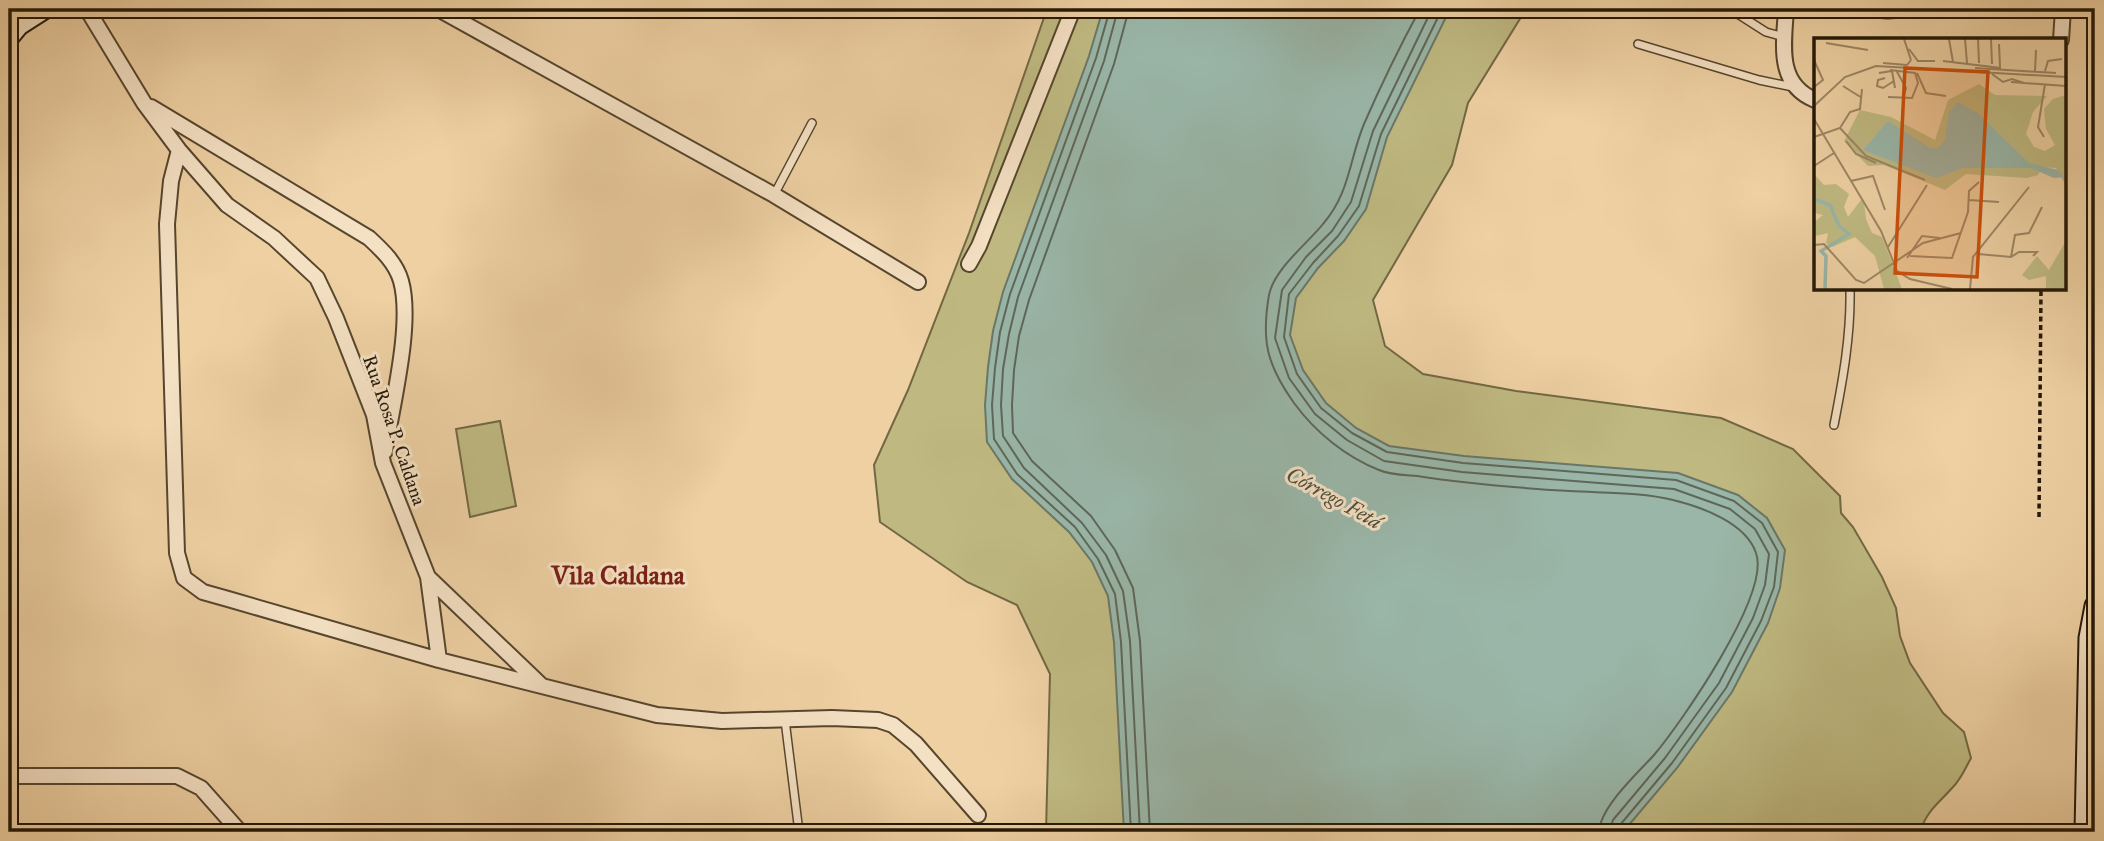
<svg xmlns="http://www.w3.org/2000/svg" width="2104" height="841" viewBox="0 0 2104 841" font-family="'IM FELL Great Primer',serif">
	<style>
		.green { fill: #bfb981; stroke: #726844; stroke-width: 2 }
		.water { fill: #99b6a8; stroke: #6a7768; stroke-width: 2 }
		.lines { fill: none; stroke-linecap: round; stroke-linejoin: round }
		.shore { stroke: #5e6758; stroke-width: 2 }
		.lane-casing { stroke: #56462e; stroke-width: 10 }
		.street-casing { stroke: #56462e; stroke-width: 18 }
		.secondary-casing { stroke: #241807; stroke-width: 23 }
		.path { stroke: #241807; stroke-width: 3.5; stroke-dasharray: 5 3.5; stroke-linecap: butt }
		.lane { stroke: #f4e0c3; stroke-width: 7 }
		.street { stroke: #f4e0c3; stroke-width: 14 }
		.secondary { stroke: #f4e0c3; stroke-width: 19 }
		.labels { text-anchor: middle; stroke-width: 6; stroke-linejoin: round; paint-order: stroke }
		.street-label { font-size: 19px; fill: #241807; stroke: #f4e0c3 }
		.water-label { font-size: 21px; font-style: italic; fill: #4d4f3f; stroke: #f4e0c3 }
		.district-label { font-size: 26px; font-weight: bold; fill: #7a1f14; stroke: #f4e0c3 }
		.inset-river { fill: none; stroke: #99b6a8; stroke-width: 3.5 }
		.inset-road { fill: none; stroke: #9d8664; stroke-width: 2 }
		.view { fill: #cb4f0b; fill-opacity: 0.15; stroke: #cb4f0b; stroke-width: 3.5 }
		.inset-edge { fill: none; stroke: #241807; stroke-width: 3.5 }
	</style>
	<rect width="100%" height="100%" fill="#eed0a2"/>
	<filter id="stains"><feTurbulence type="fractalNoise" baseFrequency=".00286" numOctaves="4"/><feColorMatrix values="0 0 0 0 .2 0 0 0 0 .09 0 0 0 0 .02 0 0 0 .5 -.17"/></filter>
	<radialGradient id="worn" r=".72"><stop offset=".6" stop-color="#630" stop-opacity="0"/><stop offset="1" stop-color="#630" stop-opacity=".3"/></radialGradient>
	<path class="green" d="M 1047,9 L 1526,9 L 1468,103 L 1452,165 L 1373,300 L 1385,346 L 1423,374 L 1516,391 L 1721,418 L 1793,449 L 1840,496 L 1841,513 L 1853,527 L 1882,577 L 1896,608 L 1900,636 L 1910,663 L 1943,713 L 1964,732 L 1971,758 C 1966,767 1961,779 1953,787 C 1939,803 1927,810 1920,832 L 1046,832 L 1050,674 L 1017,605 L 967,582 L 880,522 L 874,465 L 908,390 L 969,233 Z
		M 500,421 L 516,506 L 470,517 L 456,429 Z"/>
	<path class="water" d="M 1103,9 L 1450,9 L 1387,137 L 1366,209 L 1344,241 L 1318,268 L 1296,298 L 1290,335 L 1303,370 L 1326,403 L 1356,428 L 1389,446 L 1464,456 L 1678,473 L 1738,495 L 1767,518 L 1785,550 L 1780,588 L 1768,623 L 1732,692 L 1677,768 L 1623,832 L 1124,832 L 1114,642 L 1108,596 L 1092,562 L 1069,532 L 1012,479 L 987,442 L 985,405 L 988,367 L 993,331 L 1003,292 L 1089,56 Z"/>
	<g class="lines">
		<path class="shore" d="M 1110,9 L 1096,58 L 1010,294 L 1000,332 L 995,368 L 992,405 L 994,439 L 1017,474 L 1075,527 L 1098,559 L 1115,594 L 1121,642 L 1131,832
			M 1118,9 L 1104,61 L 1018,297 L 1009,334 L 1003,369 L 1001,405 L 1003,436 L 1024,468 L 1082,523 L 1106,555 L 1123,591 L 1130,641 L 1140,832
			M 1129,9 L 1114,64 L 1029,300 L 1019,336 L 1014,370 L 1012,405 L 1013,433 L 1032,461 L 1091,516 L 1115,550 L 1133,588 L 1140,641 L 1150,832
			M 1420,9 C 1400,46 1381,85 1364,124 C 1349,160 1350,193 1323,224 C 1307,244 1274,269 1269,295 C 1261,341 1267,365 1294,403 C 1315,432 1346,457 1379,470 C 1390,475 1405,475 1417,476 C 1468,484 1519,488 1570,491 C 1603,493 1642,492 1673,500 C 1702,507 1746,523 1756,553 C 1771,594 1681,723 1654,755 C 1637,774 1600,807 1599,832
			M 1432,9 L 1373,131 L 1351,202 L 1332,231 L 1306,257 L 1282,290 L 1275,338 L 1289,378 L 1315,414 L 1347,440 L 1384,461 L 1462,472 L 1674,489 L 1730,509 L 1755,529 L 1769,554 L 1765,585 L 1753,618 L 1719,683 L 1665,758 L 1613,820 L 1609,832
			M 1442,9 L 1381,134 L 1359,206 L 1338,236 L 1313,263 L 1289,294 L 1284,337 L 1297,374 L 1321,408 L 1352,433 L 1387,452 L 1463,463 L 1676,480 L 1734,501 L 1762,523 L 1778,552 L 1774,587 L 1761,621 L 1726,688 L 1672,763 L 1620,825 L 1618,832"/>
		<defs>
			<path id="lane" d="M 1730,9 L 1766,32 L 1784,37
				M 1853,9 C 1873,13 1894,19 1912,9
				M 1638,44 L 1759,80 L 1793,87
				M 774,195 L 812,123
				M 1834,425 C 1843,379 1851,335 1850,289
				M 785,720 L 799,832"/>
			<path id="street" d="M 87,9 L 144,103 L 179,150 L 227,205 L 274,238 L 317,278 L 336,318 L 374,415 L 383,463 L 428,577 L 439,660
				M 438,9 L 774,195 L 918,282
				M 1786,9 C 1784,44 1776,84 1815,100
				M 2061,40 L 2063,9
				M 151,107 L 369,238 C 382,250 396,263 401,281 C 413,324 392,405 385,451
				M 179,150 L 171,181 L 167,224 L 177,553 L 184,578 L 203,592 L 228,599 L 439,660 L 657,715 L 722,721 L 832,718 L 878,720 L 893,725 L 916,744 L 978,815
				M 969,264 L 979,246 L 1073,9
				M 428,577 L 541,685
				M 9,776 L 177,776 L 201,788 L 240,832"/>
			<path id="secondary" d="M 9,37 L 19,25 L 44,9
				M 2085,832 L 2089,638 L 2095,606"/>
		</defs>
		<use href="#lane" class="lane-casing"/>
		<use href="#street" class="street-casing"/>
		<use href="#secondary" class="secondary-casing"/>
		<path class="path" d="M 2039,517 L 2041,289"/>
		<use href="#lane" class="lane"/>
		<use href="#street" class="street"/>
		<use href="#secondary" class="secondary"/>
	</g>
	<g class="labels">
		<g class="street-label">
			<text transform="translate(395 430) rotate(71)" y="7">Rua Rosa P. Caldana</text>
		</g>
		<g class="water-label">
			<text transform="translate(1334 498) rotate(29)" y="7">Córrego Fetá</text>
		</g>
		<g class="district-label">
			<text x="618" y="584">Vila Caldana</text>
		</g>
	</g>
	<g transform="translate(1814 38)">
		<rect width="252" height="252" fill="#eed0a2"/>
		<path d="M 165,46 L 181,57 L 233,58 L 219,74 L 212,96 L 220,109 L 231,113 L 241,107 L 232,91 L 230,71 L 239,61 L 252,57 L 252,148 L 242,130 L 228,129 L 224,137 L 213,140 L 152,136 L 131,152 L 70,127 L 54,128 L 30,103 L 46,72 L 77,79 L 121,102 L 134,62 ZM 0,136 L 10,147 L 22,146 L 35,156 L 30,169 L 34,179 L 47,162 L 50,164 L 52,181 L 58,195 L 68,199 L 88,251 L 70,251 L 61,218 L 41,199 L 18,209 L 12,205 L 14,195 L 1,198 L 0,184 L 9,177 L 0,175 ZM 252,203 L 252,251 L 232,251 L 232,238 L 215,242 L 208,237 L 223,218 L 235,232 Z" fill="#bfb981"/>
		<path d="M 144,64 L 164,75 L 215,125 L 244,132 L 250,139 L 240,140 L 217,130 L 149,130 L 122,140 L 49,112 L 74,83 L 116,110 L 124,110 L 131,102 L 135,74 Z" fill="#99b6a8"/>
		<path class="inset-river" d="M 0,161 L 16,167 L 25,188 L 35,196 L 7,213 L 12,218 L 11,251"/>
		<path class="inset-road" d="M 90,1 L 97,22M 135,1 L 139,24M 151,1 L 153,25M 164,1 L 165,25M 177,1 L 178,26M 12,5 L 54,12M 185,6 L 186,29M 95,11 L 104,23 L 121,23M 0,22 L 9,42 L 0,49M 129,23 L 187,30M 69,25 L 93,27 L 97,22M 161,30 L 242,35M 82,32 L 92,50 L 90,57M 221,33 L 222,12M 231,33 L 234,23 L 248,21M 65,35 L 78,33 L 81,50M 103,35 L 112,55 L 132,58M 178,36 L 189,44 L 198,41 L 210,45M 71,40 L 64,42 L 63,48 L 69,50 L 80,43M 197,44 L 252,48M 29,48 L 48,60M 74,59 L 98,60 L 104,45 L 101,35 L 76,32M 0,68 L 31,39 L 62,28 L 252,39M 0,81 L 67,193 L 83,233 L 96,241 L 138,251M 26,90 L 52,118 L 111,142M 0,99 L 26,90 L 36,74 L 46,71 L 48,51M 230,99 L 224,89 L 231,46M 32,103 L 42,116 L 62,125M 0,128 L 20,115M 37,143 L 59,138 L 71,172M 155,162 L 185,164M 0,207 L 10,206 L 42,242 L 50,245 L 109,205 L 147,195M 74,209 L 113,147M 164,216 L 197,219 L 201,197 L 215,195 L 228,169M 96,218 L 138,220 L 154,174 L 155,153 L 165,144M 197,219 L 205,214 L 223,214 L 219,218M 93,220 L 108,198 L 126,200M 156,251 L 159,219 L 215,149"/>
		<path class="view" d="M 91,30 L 174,34 L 163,239 L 81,235 Z"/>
		<rect width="252" height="252" class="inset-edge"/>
	</g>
	<rect width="2104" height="841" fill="none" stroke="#eed0a2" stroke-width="35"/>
	<rect x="10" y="10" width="2083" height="820" fill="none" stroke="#241807" stroke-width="3.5"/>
	<rect x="18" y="18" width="2069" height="806" fill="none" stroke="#241807" stroke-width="2"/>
	<rect width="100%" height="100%" filter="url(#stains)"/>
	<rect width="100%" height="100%" fill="url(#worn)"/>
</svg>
